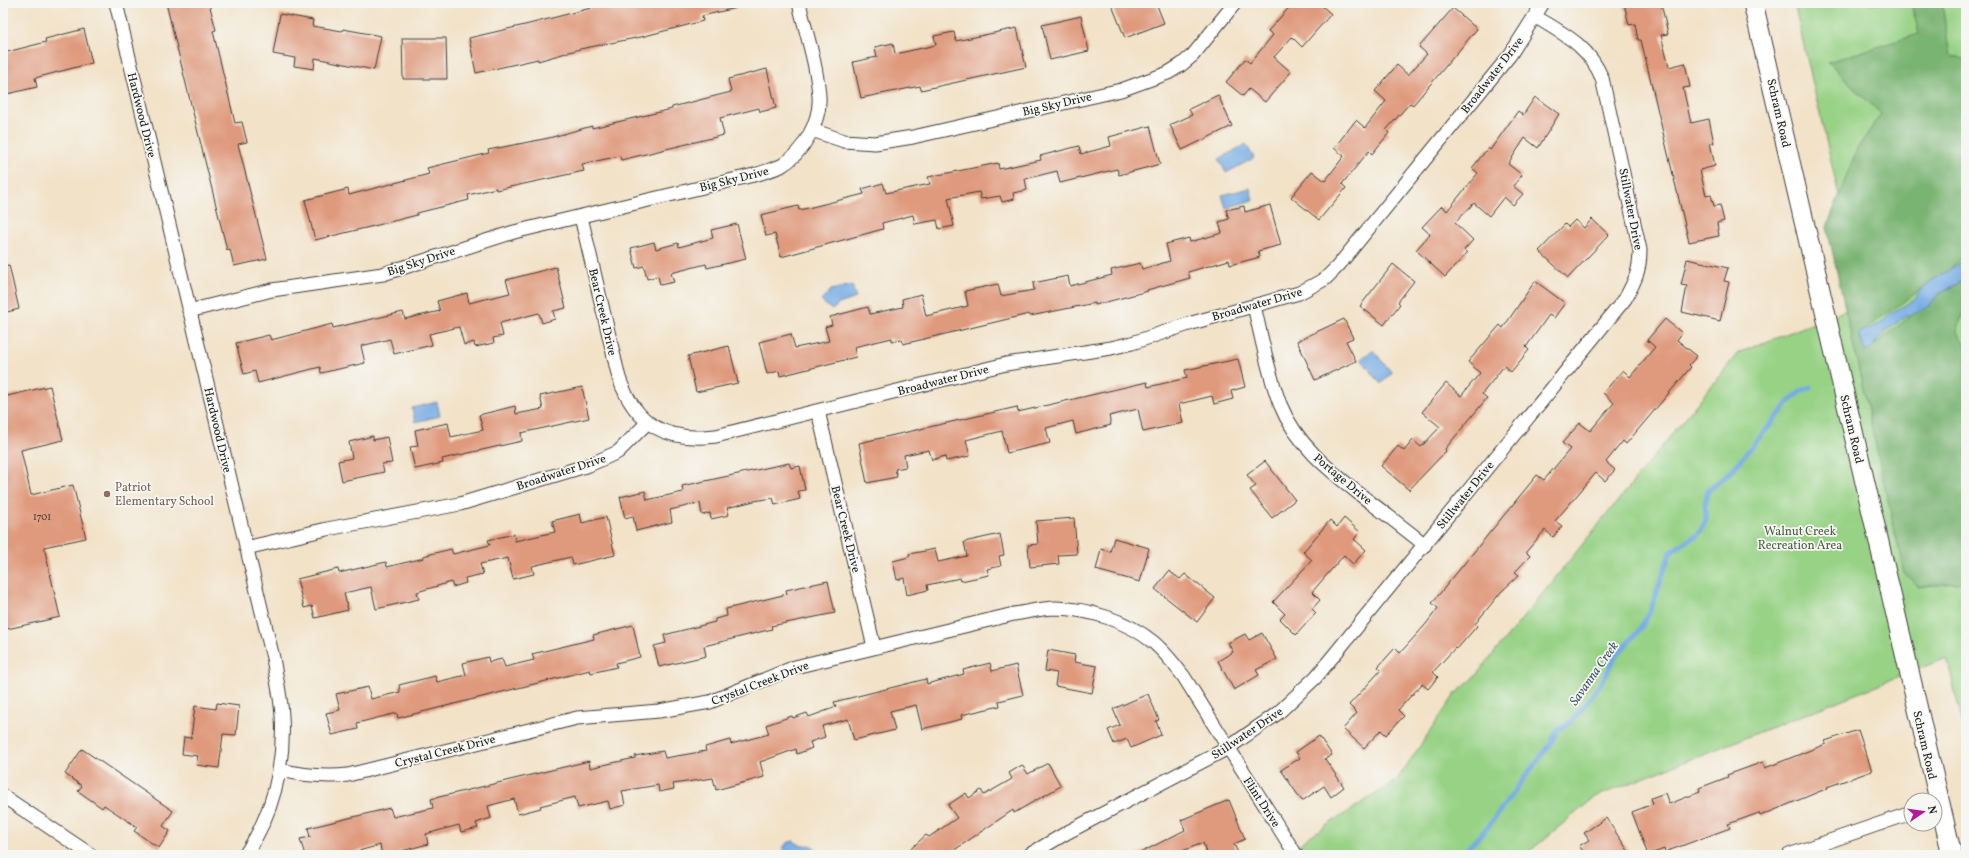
<svg xmlns="http://www.w3.org/2000/svg" width="1969" height="858" viewBox="0 0 1969 858" font-family="Vollkorn,serif">
	<style>
		.green { fill: #97d285; stroke: #5a7750 }
		.forest { fill: #79b472; stroke: #4a6847 }
		.water { fill: #76ace4; stroke: #496480 }
		.lines { fill: none; stroke-linecap: round; stroke-linejoin: round }
		.stream { stroke: #76ace4; stroke-width: 5 }
		.building { fill: #df997b }
		.street-casing { stroke: #3c3a36; stroke-width: 15 }
		.secondary-casing { stroke: #3c3a36; stroke-width: 21 }
		.street { stroke: #fff; stroke-width: 13 }
		.secondary { stroke: #fff; stroke-width: 19 }
		.education-dot { fill: #8d6e63; stroke: #f6f6f2; stroke-width: 1.5 }
		.labels { text-anchor: middle; stroke-width: 3.5; stroke-linejoin: round; paint-order: stroke }
		.number-label { font-size: 10px; fill: #4d3b34 }
		.street-label { font-size: 12px; fill: #1c1c1c; stroke: #f6f6f2 }
		.education-label { font-size: 12px; fill: #785e54; stroke: #f6f6f2; text-anchor: start }
		.park-label { font-size: 12px; fill: #475c41; stroke: #f6f6f2 }
		.water-label { font-size: 13px; font-style: italic; fill: #40566c; stroke: #f6f6f2 }
	</style>
	<rect width="100%" height="100%" fill="#f6f6f2"/>
	<filter id="ink" filterUnits="userSpaceOnUse"><feTurbulence type="fractalNoise" baseFrequency=".025" numOctaves="2"/><feDisplacementMap in="SourceGraphic" scale="8" xChannelSelector="R" yChannelSelector="G"/><feConvolveMatrix kernelMatrix="1 2 1 2 8 2 1 2 1" color-interpolation-filters="sRGB"/></filter>
	<filter id="wash" filterUnits="userSpaceOnUse"><feTurbulence type="fractalNoise" baseFrequency=".012" numOctaves="4" result="noise"/><feDisplacementMap in="SourceGraphic" scale="16" xChannelSelector="R" yChannelSelector="G"/><feGaussianBlur stdDeviation="0.9" result="paint"/><feColorMatrix in="noise" values="0 0 0 0 0 0 0 0 0 0 0 0 0 0 0 0 0 1.4 0 .05"/><feComposite in="paint" operator="in"/></filter>
	<g filter="url(#wash)">
		<rect width="100%" height="100%" fill="#f2e2c8"/>
		<path class="green" d="M 1794,3 L 1966,3 L 1966,738 L 1947,658 L 1595,797 L 1525,855 L 1287,855 L 1310,836 L 1396,781 L 1456,693 L 1473,679 L 1738,353 L 1864,303 Z"/>
		<path class="forest" d="M 1911,3 L 1942,3 L 1950,56 L 1966,58 L 1966,254 L 1946,272 L 1859,333 L 1865,352 L 1939,294 L 1963,281 L 1966,303 L 1957,332 L 1966,348 L 1966,582 L 1918,587 L 1904,573 L 1827,227 L 1857,149 L 1881,114 L 1828,62 L 1919,34 Z"/>
		<path class="water" d="M 1246,144 L 1254,158 L 1226,173 L 1219,159 Z
			M 1250,188 L 1253,200 L 1226,208 L 1222,195 Z
			M 1966,259 L 1966,283 L 1963,281 L 1939,294 L 1928,307 L 1903,318 L 1881,335 L 1870,350 L 1865,352 L 1859,333 L 1880,324 L 1891,313 L 1913,301 L 1921,290 L 1930,282 Z
			M 852,285 L 856,298 L 839,304 L 832,310 L 821,301 L 831,290 Z
			M 1373,350 L 1392,373 L 1381,384 L 1361,359 Z
			M 437,402 L 440,416 L 415,422 L 412,408 Z
			M 793,841 L 802,846 L 810,845 L 815,848 L 815,855 L 785,855 L 783,848 L 787,843 Z"/>
		<g class="lines">
			<path class="stream" d="M 1461,855 L 1488,827 L 1551,742 L 1558,729 L 1569,723 L 1582,709 L 1603,680 L 1616,656 L 1641,628 L 1651,609 L 1670,553 L 1679,546 L 1699,534 L 1706,520 L 1705,502 L 1708,491 L 1732,470 L 1792,399 L 1801,391 L 1810,387"/>
		</g>
		<g id="blocks">
			<path class="building" d="M 166,3 L 209,3 L 216,30 L 213,31 L 235,123 L 242,122 L 247,142 L 238,144 L 267,259 L 234,266 L 230,249 L 227,250 Z
				M 600,3 L 736,3 L 736,8 L 702,16 L 703,21 L 641,37 L 580,49 L 538,61 L 538,59 L 476,73 L 469,38 L 529,24 L 591,8 L 590,5 Z
				M 1111,3 L 1156,3 L 1164,23 L 1125,38 Z
				M 1293,3 L 1319,3 L 1331,14 L 1302,47 L 1292,37 L 1274,57 L 1291,72 L 1265,102 L 1249,89 L 1243,96 L 1226,82 L 1245,59 L 1250,63 L 1273,35 L 1268,31 Z
				M 1624,3 L 1661,3 L 1668,34 L 1661,35 L 1669,67 L 1685,63 L 1690,87 L 1683,88 L 1691,123 L 1709,119 L 1714,143 L 1710,143 L 1715,166 L 1700,170 L 1706,196 L 1711,195 L 1714,206 L 1720,205 L 1724,221 L 1717,223 L 1719,236 L 1689,242 L 1641,40 L 1638,40 L 1635,24 L 1629,25 Z
				M 1453,8 L 1477,29 L 1413,105 L 1410,103 L 1386,130 L 1389,133 L 1372,154 L 1369,151 L 1342,184 L 1346,188 L 1319,220 L 1291,197 L 1312,171 L 1325,181 L 1344,156 L 1334,148 L 1356,120 L 1365,128 L 1386,101 L 1375,91 L 1397,65 L 1408,75 L 1427,54 L 1419,47 Z
				M 280,14 L 313,20 L 312,26 L 342,31 L 343,29 L 381,36 L 374,70 L 315,58 L 314,69 L 294,66 L 295,58 L 273,54 Z
				M 1081,16 L 1089,51 L 1050,60 L 1042,25 Z
				M 1017,28 L 1026,67 L 921,90 L 920,86 L 861,98 L 853,62 L 877,57 L 875,47 L 893,43 L 895,54 L 936,45 L 934,36 L 954,32 L 956,41 Z
				M 84,29 L 92,63 L 35,78 L 37,87 L 3,95 L 3,53 L 46,42 L 45,39 Z
				M 402,38 L 446,38 L 447,79 L 403,79 Z
				M 767,69 L 776,108 L 760,112 L 759,108 L 720,118 L 724,135 L 621,160 L 620,156 L 582,164 L 584,171 L 496,190 L 496,188 L 468,195 L 469,200 L 417,213 L 417,215 L 378,225 L 315,240 L 305,200 L 348,189 L 349,195 L 429,174 L 427,168 L 489,153 L 488,150 L 549,138 L 592,126 L 592,128 L 672,109 L 672,107 L 731,92 L 728,79 Z
				M 1218,95 L 1232,126 L 1182,150 L 1170,125 L 1192,115 L 1189,109 Z
				M 1535,97 L 1559,114 L 1538,148 L 1525,138 L 1508,164 L 1522,175 L 1513,186 L 1523,194 L 1513,205 L 1504,197 L 1489,216 L 1474,203 L 1455,223 L 1473,240 L 1464,250 L 1467,253 L 1445,277 L 1416,250 L 1430,234 L 1422,227 L 1442,206 L 1447,211 L 1478,173 L 1472,168 L 1488,148 L 1490,150 L 1518,111 L 1523,115 Z
				M 1150,126 L 1160,164 L 1119,175 L 1117,169 L 1060,183 L 1057,171 L 1025,179 L 1027,190 L 1013,193 L 1014,199 L 1002,202 L 1000,196 L 981,199 L 979,192 L 948,198 L 954,226 L 939,229 L 937,220 L 915,224 L 913,215 L 882,223 L 883,229 L 781,257 L 775,234 L 766,236 L 761,215 L 798,206 L 799,210 L 808,208 L 864,194 L 862,189 L 883,183 L 886,193 L 930,184 L 928,177 L 998,163 L 999,169 L 1041,160 L 1040,156 L 1079,146 L 1081,154 L 1111,146 L 1109,137 Z
				M 1270,205 L 1281,245 L 1258,251 L 1260,257 L 1230,265 L 1229,260 L 1188,272 L 1190,278 L 1147,290 L 1148,291 L 1095,305 L 1095,303 L 1030,316 L 1029,314 L 903,344 L 902,339 L 892,341 L 892,338 L 854,347 L 856,357 L 780,376 L 779,371 L 767,374 L 759,342 L 791,334 L 795,348 L 829,341 L 825,327 L 832,325 L 830,317 L 868,307 L 870,314 L 903,307 L 902,299 L 921,294 L 926,316 L 968,306 L 965,291 L 998,284 L 1001,296 L 1034,290 L 1033,283 L 1068,276 L 1070,286 L 1112,275 L 1111,270 L 1140,263 L 1142,269 L 1170,261 L 1166,244 L 1189,238 L 1190,242 L 1222,233 L 1219,222 L 1229,219 L 1226,210 L 1244,206 L 1245,212 Z
				M 1592,219 L 1609,235 L 1568,278 L 1539,251 L 1565,224 L 1568,227 L 1575,220 L 1584,228 Z
				M 737,224 L 746,259 L 707,268 L 706,264 L 671,273 L 674,282 L 660,285 L 658,276 L 647,279 L 644,266 L 636,268 L 631,248 L 654,242 L 656,249 L 678,243 L 679,247 L 713,238 L 711,230 Z
				M 1687,259 L 1728,268 L 1724,281 L 1729,282 L 1720,321 L 1682,312 L 1687,286 L 1681,285 Z
				M 1393,264 L 1414,281 L 1398,302 L 1400,304 L 1384,325 L 1360,306 Z
				M 9,265 L 19,309 L 3,313 L 3,266 Z
				M 556,267 L 566,308 L 553,311 L 555,319 L 542,323 L 539,313 L 500,323 L 503,336 L 493,338 L 494,343 L 475,347 L 474,342 L 464,345 L 459,327 L 429,334 L 432,345 L 394,354 L 390,339 L 361,346 L 365,363 L 321,373 L 320,367 L 258,383 L 255,371 L 244,374 L 236,343 L 269,335 L 271,340 L 332,324 L 333,328 L 403,312 L 405,319 L 440,311 L 437,301 L 467,293 L 469,303 L 510,293 L 506,280 Z
				M 1535,281 L 1565,303 L 1554,318 L 1549,315 L 1526,347 L 1529,350 L 1511,372 L 1504,366 L 1482,394 L 1487,398 L 1445,449 L 1446,451 L 1409,490 L 1381,466 L 1398,446 L 1404,451 L 1413,440 L 1421,447 L 1440,427 L 1422,412 L 1446,383 L 1461,396 L 1480,373 L 1468,362 L 1500,325 L 1503,328 Z
				M 1344,319 L 1353,338 L 1346,341 L 1356,361 L 1315,380 L 1297,341 Z
				M 1665,319 L 1682,333 L 1677,340 L 1697,356 L 1689,365 L 1691,367 L 1626,444 L 1623,441 L 1606,462 L 1615,470 L 1605,481 L 1596,473 L 1555,521 L 1562,526 L 1553,537 L 1545,530 L 1526,552 L 1530,556 L 1515,572 L 1519,575 L 1501,592 L 1475,624 L 1477,626 L 1457,649 L 1455,648 L 1433,672 L 1438,677 L 1428,689 L 1422,684 L 1398,710 L 1404,716 L 1386,735 L 1381,730 L 1364,748 L 1343,729 L 1357,713 L 1349,705 L 1381,670 L 1378,667 L 1395,648 L 1400,653 L 1426,624 L 1438,608 L 1432,603 L 1537,475 L 1544,480 L 1570,449 L 1562,443 L 1580,423 L 1590,431 L 1614,403 L 1603,393 L 1623,370 L 1630,377 L 1655,347 L 1647,340 Z
				M 729,346 L 738,383 L 696,392 L 688,356 Z
				M 1238,359 L 1245,387 L 1231,391 L 1233,399 L 1214,404 L 1212,396 L 1179,404 L 1183,423 L 1143,432 L 1138,409 L 1109,416 L 1111,425 L 1076,434 L 1073,421 L 1046,428 L 1050,443 L 1007,453 L 1002,431 L 966,440 L 970,456 L 946,461 L 945,456 L 932,460 L 929,450 L 904,455 L 906,467 L 895,469 L 897,477 L 867,483 L 859,443 L 1017,407 L 1018,412 L 1147,382 L 1148,387 L 1187,378 L 1185,370 Z
				M 50,386 L 63,440 L 21,450 L 31,495 L 73,485 L 86,538 L 44,547 L 60,617 L 3,630 L 3,397 Z
				M 582,387 L 589,418 L 521,433 L 522,441 L 455,456 L 442,459 L 443,463 L 415,469 L 410,447 L 418,446 L 415,430 L 448,423 L 451,437 L 483,430 L 479,415 L 515,406 L 516,414 L 543,409 L 540,396 Z
				M 373,436 L 373,440 L 387,437 L 392,463 L 382,464 L 384,472 L 342,481 L 338,461 L 352,458 L 349,442 Z
				M 1265,461 L 1295,500 L 1272,518 L 1250,490 L 1256,486 L 1247,475 Z
				M 789,463 L 791,468 L 800,466 L 805,490 L 798,491 L 800,499 L 775,505 L 773,498 L 754,501 L 727,508 L 729,515 L 711,519 L 710,513 L 702,515 L 700,503 L 670,510 L 672,522 L 636,531 L 633,516 L 625,518 L 620,497 L 645,491 L 647,500 L 683,492 L 682,486 Z
				M 580,514 L 582,523 L 606,517 L 615,555 L 573,565 L 571,557 L 532,566 L 534,574 L 513,579 L 508,558 L 480,564 L 483,574 L 465,578 L 466,583 L 453,587 L 451,582 L 417,592 L 419,599 L 376,609 L 371,587 L 344,593 L 348,610 L 315,618 L 312,606 L 304,608 L 297,579 L 338,569 L 339,573 L 386,562 L 387,567 L 424,558 L 423,556 L 451,549 L 453,554 L 490,545 L 488,540 L 514,534 L 515,541 L 555,532 L 552,521 Z
				M 1074,518 L 1077,554 L 1058,555 L 1059,564 L 1030,567 L 1028,545 L 1038,544 L 1036,521 Z
				M 1344,518 L 1360,532 L 1354,539 L 1366,550 L 1353,564 L 1344,555 L 1312,592 L 1320,600 L 1312,609 L 1316,613 L 1296,635 L 1280,619 L 1285,614 L 1273,602 L 1312,560 L 1303,552 L 1330,520 L 1337,527 Z
				M 1000,534 L 1004,555 L 999,556 L 1001,566 L 987,569 L 989,575 L 961,581 L 960,578 L 927,585 L 928,590 L 907,595 L 904,578 L 897,580 L 893,561 L 909,557 L 909,554 L 935,549 L 938,562 L 967,556 L 964,542 Z
				M 1114,538 L 1149,548 L 1140,582 L 1096,570 L 1101,549 L 1110,552 Z
				M 1169,571 L 1180,579 L 1185,574 L 1215,598 L 1197,622 L 1155,589 Z
				M 828,581 L 835,613 L 771,626 L 772,629 L 704,646 L 706,656 L 659,667 L 654,646 L 666,643 L 664,635 L 715,622 L 715,619 L 727,616 L 726,609 L 787,594 L 786,590 Z
				M 633,625 L 640,657 L 616,663 L 617,667 L 591,673 L 590,670 L 398,718 L 397,713 L 357,723 L 358,729 L 332,735 L 326,713 L 340,710 L 336,694 L 368,687 L 371,699 L 400,692 L 399,685 L 435,676 L 437,682 L 466,675 L 463,663 L 488,657 L 489,662 L 502,659 L 505,667 L 534,660 L 532,654 L 594,639 L 593,635 Z
				M 1262,633 L 1277,659 L 1256,670 L 1259,675 L 1234,690 L 1218,661 L 1233,652 L 1228,643 L 1245,634 L 1249,640 Z
				M 1048,650 L 1075,655 L 1074,662 L 1097,666 L 1092,693 L 1055,686 L 1057,673 L 1045,671 Z
				M 990,663 L 992,671 L 1016,665 L 1023,695 L 999,701 L 1000,706 L 961,715 L 962,719 L 922,729 L 916,705 L 890,711 L 895,730 L 854,740 L 848,719 L 822,726 L 825,737 L 810,742 L 812,748 L 797,754 L 796,749 L 760,762 L 764,777 L 716,790 L 713,778 L 673,784 L 674,789 L 659,792 L 658,785 L 622,791 L 625,805 L 610,809 L 608,801 L 578,808 L 575,797 L 540,806 L 541,808 L 518,814 L 514,799 L 488,806 L 491,818 L 476,823 L 478,828 L 461,832 L 459,825 L 426,834 L 428,844 L 398,852 L 398,855 L 382,855 L 380,845 L 344,855 L 305,855 L 300,839 L 310,837 L 308,828 L 390,808 L 393,817 L 433,808 L 431,799 L 589,761 L 590,768 L 635,758 L 635,756 L 663,751 L 665,758 L 706,751 L 705,747 L 730,740 L 731,744 L 769,734 L 766,725 L 792,716 L 793,718 L 807,713 L 809,717 L 836,707 L 834,702 L 926,679 L 927,684 L 964,674 L 963,670 Z
				M 1148,694 L 1159,720 L 1156,721 L 1161,735 L 1131,748 L 1127,739 L 1114,744 L 1108,730 L 1120,725 L 1113,709 Z
				M 217,703 L 239,706 L 236,735 L 223,734 L 219,768 L 196,765 L 198,756 L 182,754 L 184,737 L 191,738 L 195,706 L 216,709 Z
				M 1858,730 L 1872,771 L 1827,787 L 1828,788 L 1760,816 L 1759,813 L 1728,824 L 1730,828 L 1665,852 L 1664,849 L 1648,855 L 1632,812 L 1653,804 L 1651,798 L 1665,793 L 1669,804 L 1700,792 L 1699,788 L 1728,777 L 1727,775 L 1763,762 L 1765,768 L 1826,744 L 1825,741 Z
				M 1319,736 L 1332,755 L 1325,759 L 1344,787 L 1331,797 L 1324,786 L 1302,801 L 1281,770 L 1300,758 L 1296,752 Z
				M 82,749 L 173,811 L 163,826 L 170,831 L 159,848 L 134,831 L 137,827 L 104,805 L 102,808 L 78,791 L 82,786 L 65,774 Z
				M 1048,763 L 1061,786 L 1014,813 L 1013,810 L 947,855 L 904,855 L 926,835 L 929,837 L 957,818 L 948,805 L 966,793 L 969,798 L 981,790 L 984,795 L 1012,779 L 1009,773 L 1022,765 L 1028,774 Z
				M 1229,800 L 1245,839 L 1234,844 L 1239,855 L 1207,855 L 1203,843 L 1172,855 L 1136,855 L 1185,830 L 1181,820 Z
				M 1606,818 L 1631,855 L 1586,855 L 1579,846 L 1589,840 L 1584,833 Z"/>
		</g>
	</g>
	<g filter="url(#ink)">
		<use href="#blocks" fill-opacity="0" stroke="#3c3a36" stroke-width="1"/>
		<g class="lines">
			<defs>
				<path id="street" d="M 116,3 L 273,658 C 276,677 281,697 282,716 C 285,765 273,814 245,855
					M 812,130 L 844,141 L 875,143 L 913,137 L 1121,90 L 1168,73 L 1181,65 L 1193,55 L 1235,3
					M 581,217 L 619,378 C 636,426 667,442 716,436 L 1006,364 L 1111,348 L 1132,343 L 1192,323 L 1299,293 L 1325,279 L 1338,266 L 1510,55 L 1543,3
					M 1254,306 C 1262,339 1268,373 1280,404 C 1296,444 1329,470 1362,496 C 1383,512 1404,528 1425,545
					M 189,311 L 272,290 L 383,274 L 514,232 L 758,174 C 766,171 774,169 781,166 C 803,153 821,121 819,96 C 817,65 806,33 799,3
					M 818,411 L 874,647
					M 246,548 L 327,529 L 460,504 L 589,465 L 618,452 L 648,422
					M 280,770 C 303,775 324,778 348,775 L 577,718 L 659,711 L 710,702 L 795,667 L 1014,614 C 1028,612 1042,608 1056,608 C 1090,609 1127,621 1153,642 C 1165,652 1175,665 1184,677 L 1296,855
					M 3,796 L 91,855
					M 1029,855 L 1068,832 L 1228,748 L 1278,713 L 1316,677 L 1625,299 C 1635,281 1640,271 1640,250 L 1602,78 C 1588,45 1565,35 1536,17
					M 1789,855 L 1911,813"/>
				<path id="secondary" d="M 1753,3 L 1952,855"/>
			</defs>
			<use href="#street" class="street-casing"/>
			<use href="#secondary" class="secondary-casing"/>
			<use href="#street" class="street"/>
			<use href="#secondary" class="secondary"/>
		</g>
	</g>
	<circle class="education-dot" cx="107" cy="494" r="4"/>
	<g class="labels">
		<g class="number-label">
			<text x="42" y="520">1701</text>
		</g>
		<g class="street-label">
			<text transform="translate(1492 75) rotate(-52)" y="4">Broadwater Drive</text>
			<text transform="translate(1057 104) rotate(-13)" y="4">Big Sky Drive</text>
			<text transform="translate(1779 113) rotate(77)" y="4">Schram Road</text>
			<text transform="translate(142 115) rotate(76)" y="4">Hardwood Drive</text>
			<text transform="translate(734 179) rotate(-14)" y="4">Big Sky Drive</text>
			<text transform="translate(1631 209) rotate(79)" y="4">Stillwater Drive</text>
			<text transform="translate(421 261) rotate(-18)" y="4">Big Sky Drive</text>
			<text transform="translate(1257 304) rotate(-16)" y="4">Broadwater Drive</text>
			<text transform="translate(603 312) rotate(77)" y="4">Bear Creek Drive</text>
			<text transform="translate(943 380) rotate(-14)" y="4">Broadwater Drive</text>
			<text transform="translate(1852 429) rotate(77)" y="4">Schram Road</text>
			<text transform="translate(218 430) rotate(77)" y="4">Hardwood Drive</text>
			<text transform="translate(561 472) rotate(-18)" y="4">Broadwater Drive</text>
			<text transform="translate(1343 479) rotate(40)" y="4">Portage Drive</text>
			<text transform="translate(1465 495) rotate(-51)" y="4">Stillwater Drive</text>
			<text transform="translate(846 529) rotate(76)" y="4">Bear Creek Drive</text>
			<text transform="translate(760 683) rotate(-21)" y="4">Crystal Creek Drive</text>
			<text transform="translate(1247 733) rotate(-34)" y="4">Stillwater Drive</text>
			<text transform="translate(1925 745) rotate(77)" y="4">Schram Road</text>
			<text transform="translate(445 751) rotate(-14)" y="4">Crystal Creek Drive</text>
			<text transform="translate(1262 802) rotate(57)" y="4">Flint Drive</text>
		</g>
		<g class="education-label">
			<text x="115" y="491">Patriot<tspan x="115" dy="14">Elementary School</tspan></text>
		</g>
		<g class="park-label">
			<text x="1800" y="535">Walnut Creek<tspan x="1800" dy="14">Recreation Area</tspan></text>
		</g>
		<g class="water-label">
			<text transform="translate(1593 673) rotate(-55)" y="5">Savanna Creek</text>
		</g>
	</g>
	<rect width="1969" height="858" fill="none" stroke="#f6f6f2" stroke-width="16"/>
	<g transform="translate(1923 812) rotate(77)"><circle r="19" fill="#f6f6f2" stroke="#9f9f9c"/>
	<path d="M0-3L7 15L0 10L-7 15Z" fill="#b5179e"/>
	<text y="-6" font-size="11" font-weight="bold" text-anchor="middle" fill="#1c1c1c">N</text>
	</g>
</svg>
